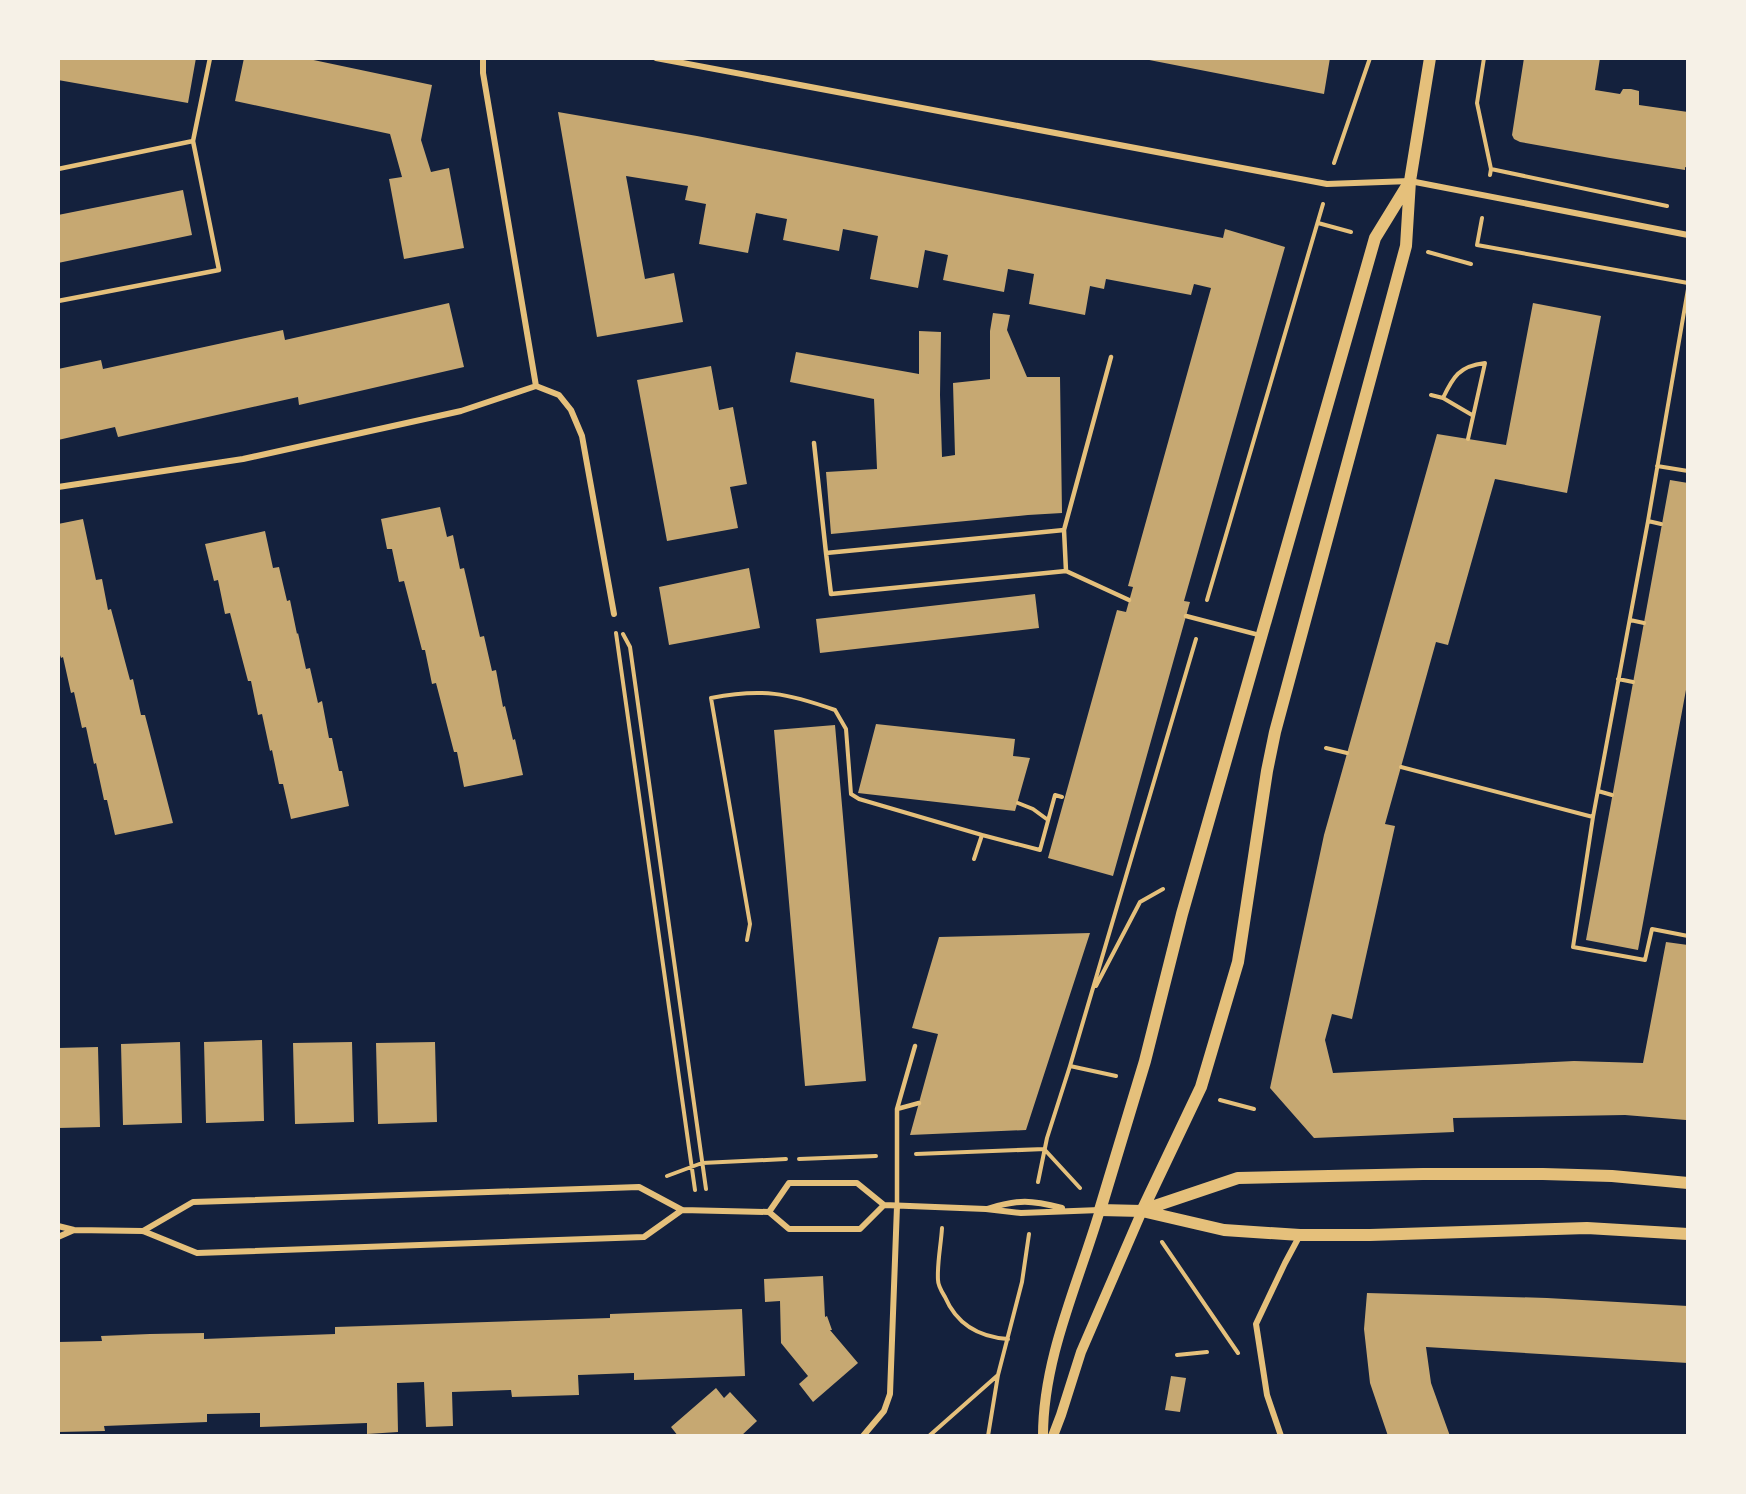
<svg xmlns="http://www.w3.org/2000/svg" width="1746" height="1494" viewBox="0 0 1746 1494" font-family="Arial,sans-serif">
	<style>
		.building { fill: #c6a872 }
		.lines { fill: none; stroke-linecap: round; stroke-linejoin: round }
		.path { stroke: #e5c07b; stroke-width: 4 }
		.service { stroke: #e5c07b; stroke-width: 4.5 }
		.minor { stroke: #e5c07b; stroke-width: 6 }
		.tertiary { stroke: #e5c07b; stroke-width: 10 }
		.secondary { stroke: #e5c07b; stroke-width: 12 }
	</style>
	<rect width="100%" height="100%" fill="#14213d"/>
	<path class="building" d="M 58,58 L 196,58 L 188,103 L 58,80 Z
		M 244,58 L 304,58 L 432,85 L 421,140 L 431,172 L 449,168 L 464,248 L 404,259 L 389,179 L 402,177 L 390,134 L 235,101 Z
		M 1139,58 L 1330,58 L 1324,94 Z
		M 1524,58 L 1600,58 L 1595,90 L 1620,94 L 1623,89 L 1631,89 L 1639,91 L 1639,105 L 1688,112 L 1688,168 L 1685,167 L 1685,170 L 1610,158 L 1520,142 L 1514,139 L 1512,135 Z
		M 558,112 L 697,136 L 1223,238 L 1225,229 L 1285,247 L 1184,601 L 1190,602 L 1113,876 L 1048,858 L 1117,610 L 1126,612 L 1133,587 L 1128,586 L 1211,288 L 1194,284 L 1191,295 L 1106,279 L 1104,289 L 1090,286 L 1085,315 L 1029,304 L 1034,274 L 1008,269 L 1004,292 L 943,280 L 948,255 L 925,250 L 918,288 L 870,279 L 878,236 L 843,229 L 839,251 L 783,240 L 787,219 L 756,213 L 748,253 L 699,244 L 706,204 L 685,200 L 688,186 L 626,176 L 645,279 L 674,273 L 683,322 L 597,337 Z
		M 183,190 L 192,235 L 58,263 L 58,215 Z
		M 449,303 L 464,367 L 299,405 L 298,397 L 118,437 L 115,427 L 58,440 L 58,369 L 101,360 L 103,369 L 283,330 L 285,340 Z
		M 1533,303 L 1601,316 L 1567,493 L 1495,479 L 1448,645 L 1436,642 L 1385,824 L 1395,826 L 1352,1019 L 1332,1014 L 1325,1040 L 1333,1073 L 1574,1061 L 1643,1063 L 1666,942 L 1688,945 L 1688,1111 L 1686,1120 L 1625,1115 L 1453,1118 L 1454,1132 L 1314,1138 L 1270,1088 L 1324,835 L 1437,434 L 1506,445 Z
		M 993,313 L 1010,315 L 1007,330 L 1027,377 L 1060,377 L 1062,513 L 1028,515 L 831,534 L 826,472 L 877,469 L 874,399 L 790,382 L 796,352 L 919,374 L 919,331 L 941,332 L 940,395 L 942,457 L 955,455 L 953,383 L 990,379 L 990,331 Z
		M 711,366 L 719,410 L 733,407 L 747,484 L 730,487 L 738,528 L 667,541 L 637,380 Z
		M 1670,480 L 1688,483 L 1688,679 L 1638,950 L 1586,940 Z
		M 440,507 L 447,537 L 453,535 L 460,569 L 464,568 L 480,637 L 484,636 L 492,671 L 496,670 L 503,707 L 505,706 L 513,740 L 515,739 L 523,775 L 464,787 L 457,752 L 454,752 L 436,683 L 432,684 L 425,650 L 422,650 L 404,581 L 399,582 L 392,549 L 387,549 L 381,519 Z
		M 83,519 L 96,580 L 102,579 L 108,610 L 111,609 L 130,680 L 133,679 L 141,715 L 145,715 L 173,823 L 115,835 L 107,800 L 104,800 L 96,763 L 94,764 L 86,727 L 82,728 L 74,692 L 71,693 L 63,657 L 61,658 L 58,649 L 58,524 Z
		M 265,531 L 273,568 L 279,567 L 287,601 L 290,600 L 297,634 L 298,633 L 306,669 L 310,668 L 318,703 L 322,701 L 329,738 L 332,738 L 339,771 L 342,771 L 349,806 L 291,819 L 283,784 L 279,784 L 272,750 L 270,751 L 262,714 L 258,715 L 251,681 L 248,681 L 230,613 L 225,614 L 218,580 L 214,581 L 205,544 Z
		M 749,568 L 760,628 L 669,645 L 659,587 Z
		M 1035,594 L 1039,628 L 820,653 L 816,619 Z
		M 876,724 L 1015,739 L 1013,756 L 1030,758 L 1015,811 L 858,793 Z
		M 835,725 L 866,1081 L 805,1086 L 774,730 Z
		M 1090,933 L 1026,1130 L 910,1135 L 938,1034 L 912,1028 L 939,937 Z
		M 262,1040 L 264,1121 L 206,1123 L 204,1042 Z
		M 180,1042 L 182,1123 L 123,1125 L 121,1044 Z
		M 352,1042 L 354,1122 L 295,1124 L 293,1043 Z
		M 435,1042 L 437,1122 L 378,1124 L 376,1043 Z
		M 98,1047 L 100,1127 L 58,1128 L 58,1048 Z
		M 823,1276 L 825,1317 L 827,1316 L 832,1330 L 830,1330 L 858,1363 L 813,1402 L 799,1384 L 808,1376 L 781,1343 L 780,1301 L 765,1302 L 764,1279 Z
		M 1367,1293 L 1547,1298 L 1688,1306 L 1688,1363 L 1426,1347 L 1431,1383 L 1450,1436 L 1388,1436 L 1370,1383 L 1364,1329 Z
		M 742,1309 L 745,1376 L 634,1380 L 634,1373 L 578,1375 L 579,1395 L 512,1397 L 511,1390 L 452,1392 L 453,1426 L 426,1427 L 424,1382 L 397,1383 L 398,1432 L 367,1434 L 367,1423 L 260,1427 L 260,1413 L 207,1414 L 207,1422 L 104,1426 L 105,1431 L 58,1432 L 58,1342 L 102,1341 L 101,1336 L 150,1334 L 204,1333 L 204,1339 L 335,1334 L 335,1327 L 610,1318 L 610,1314 Z
		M 1171,1376 L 1186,1378 L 1180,1412 L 1165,1410 Z
		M 716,1388 L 724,1398 L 730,1392 L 757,1421 L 741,1436 L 678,1436 L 671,1427 Z"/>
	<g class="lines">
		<path class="path" d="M 1484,58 L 1477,103 L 1491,169 L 1490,175
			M 1334,163 L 1370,58
			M 1491,169 L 1667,206
			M 1482,218 L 1477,245 L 1688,283
			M 1318,223 L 1351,232
			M 1428,252 L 1471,264
			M 1431,395 L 1443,398 C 1453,377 1459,366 1485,363 L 1468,439
			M 1443,398 L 1472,415
			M 1657,466 L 1688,471
			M 1648,521 L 1661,524
			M 1207,600 L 1323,204
			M 1630,620 L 1644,623
			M 616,633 L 695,1190
			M 623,634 L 630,647 L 706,1189
			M 1618,679 L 1633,682
			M 1326,748 L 1347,753
			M 1401,767 L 1593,817 L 1648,521 L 1688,289
			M 1598,791 L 1612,795
			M 1018,803 L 1033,809 L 1048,820
			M 1593,817 L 1573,947 L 1645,960 L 1652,929 L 1688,936
			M 982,835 L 1040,850 L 1055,795 L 1062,797
			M 747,940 L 750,924 L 711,698 C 762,688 787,693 835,710 L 846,729 L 851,794 L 859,799 L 982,835 L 974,859
			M 1096,986 L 1140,902 L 1163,889
			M 1070,1066 L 1116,1076
			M 1220,1100 L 1254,1109
			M 1045,1150 L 1080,1188
			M 916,1154 L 1045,1149
			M 799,1159 L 876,1156
			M 667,1176 L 702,1163 L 786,1159
			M 1038,1182 L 1047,1138 L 1070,1066 L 1196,639
			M 942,1228 C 941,1245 937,1263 938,1280 C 938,1286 942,1292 945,1297 C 957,1325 979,1337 1008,1339
			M 1162,1242 L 1238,1353
			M 1177,1355 L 1207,1352
			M 929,1436 L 998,1375
			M 988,1436 L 998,1375 L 1022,1282 L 1029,1234"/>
		<path class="service" d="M 58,169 L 193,141
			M 58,301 L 219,270 L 193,141 L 210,58
			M 814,443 L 826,553
			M 1064,530 L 1111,357
			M 1066,571 L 1064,530 L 826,553 L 831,594 L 1066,571 L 1129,600
			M 1186,616 L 1259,635
			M 897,1109 L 915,1046
			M 897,1206 L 897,1109 L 919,1103"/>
		<path class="minor" d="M 483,58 L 483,73 L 536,386
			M 656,58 L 1327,184 L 1410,181 L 1688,235
			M 536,386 L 559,395 L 571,410 L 582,436 L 614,614
			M 58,487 L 243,459 L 461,411 L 536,386
			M 987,1209 C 1019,1199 1031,1200 1062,1208
			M 769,1212 L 789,1183 L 857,1183 L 884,1205 L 986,1209 L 1021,1213 L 1100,1210
			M 58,1226 L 74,1230 L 143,1231 L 197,1253 L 644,1237 L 682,1210
			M 143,1231 L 193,1202 L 639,1187 L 682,1210 L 769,1212 L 789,1229 L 860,1229 L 884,1205
			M 58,1237 L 74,1230
			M 863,1436 L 884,1411 L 890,1394 L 897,1206
			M 1281,1436 L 1267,1395 L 1256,1324 L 1285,1263 L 1300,1235"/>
		<path class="tertiary" d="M 1043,1436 C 1043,1358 1078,1284 1100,1210
			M 1053,1436 L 1061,1415 L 1081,1352 L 1142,1211"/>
		<path class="secondary" d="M 1410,181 L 1375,238 L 1182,914 L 1145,1061 L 1100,1210 L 1142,1211 L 1224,1230 L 1300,1235 L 1370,1235 L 1587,1228 L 1688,1234
			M 1143,1210 L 1238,1178 L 1423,1174 L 1543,1174 L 1612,1176 L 1688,1183
			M 1142,1211 L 1201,1087 L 1238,962 L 1267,771 L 1275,732 L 1406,246 L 1410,181 L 1430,58"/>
	</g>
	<rect width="1746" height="1494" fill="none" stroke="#f6f1e7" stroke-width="120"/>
</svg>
